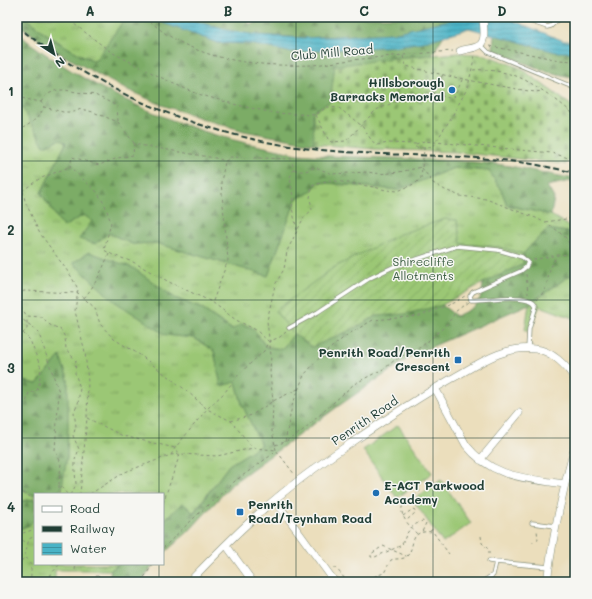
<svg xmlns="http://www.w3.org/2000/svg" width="592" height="599" viewBox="0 0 592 599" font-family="Mali,sans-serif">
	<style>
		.grass { fill: url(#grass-tufts); stroke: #5d8254 }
		.forest { fill: url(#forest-firs); stroke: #4e744d }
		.cemetery { fill: url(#cemetery-stones); stroke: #5d8254 }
		.garden { fill: url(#garden-furrows); stroke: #5d8254 }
		.pitch { fill: #9bc775; stroke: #5d8254 }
		.water { fill: url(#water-rules); stroke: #34787d }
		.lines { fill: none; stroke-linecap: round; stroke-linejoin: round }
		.service-casing { stroke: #858e78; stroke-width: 5 }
		.minor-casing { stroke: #858e78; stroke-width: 8 }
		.path { stroke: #858e78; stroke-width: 1; stroke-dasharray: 3 3; stroke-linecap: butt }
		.service { stroke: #fff; stroke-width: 3.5 }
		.minor { stroke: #fff; stroke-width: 7 }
		.rail { stroke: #1f3d34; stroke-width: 2; stroke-dasharray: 6 3; stroke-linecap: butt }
		.path-bridge { stroke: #858e78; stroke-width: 1; stroke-dasharray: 3 3; stroke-linecap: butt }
		.grid { fill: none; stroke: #1f3d34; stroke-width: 1; stroke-opacity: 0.55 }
		.poi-dot { fill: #1f6fb2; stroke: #f6f6f2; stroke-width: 1.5 }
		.labels { text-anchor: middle; stroke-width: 3; stroke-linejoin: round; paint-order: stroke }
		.street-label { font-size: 12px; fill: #1f3d34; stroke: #f6f6f2 }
		.poi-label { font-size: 12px; font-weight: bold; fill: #1f3d34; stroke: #f6f6f2; text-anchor: end }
		.park-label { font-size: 12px; fill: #3e6044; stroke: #f6f6f2 }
		.neatline { fill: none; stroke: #1f3d34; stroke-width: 1.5 }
		.grid-label { font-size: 13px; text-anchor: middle; font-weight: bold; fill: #1f3d34 }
	</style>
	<defs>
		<pattern id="grass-tufts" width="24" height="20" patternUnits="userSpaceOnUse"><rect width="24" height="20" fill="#9bc775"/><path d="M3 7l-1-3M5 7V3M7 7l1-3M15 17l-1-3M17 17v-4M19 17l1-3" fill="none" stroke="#7ea361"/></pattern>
		<pattern id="forest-firs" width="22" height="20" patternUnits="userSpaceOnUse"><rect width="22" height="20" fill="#7cac66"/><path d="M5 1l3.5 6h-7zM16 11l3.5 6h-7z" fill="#658d55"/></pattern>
		<pattern id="cemetery-stones" width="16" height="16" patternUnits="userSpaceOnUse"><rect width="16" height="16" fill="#9bc775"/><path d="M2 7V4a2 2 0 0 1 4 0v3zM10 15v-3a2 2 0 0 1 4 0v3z" fill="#7ea361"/></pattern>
		<pattern id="garden-furrows" width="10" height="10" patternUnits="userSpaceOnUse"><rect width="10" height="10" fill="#9bc775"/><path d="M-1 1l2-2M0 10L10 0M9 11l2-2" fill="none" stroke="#7ea361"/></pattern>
		<pattern id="water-rules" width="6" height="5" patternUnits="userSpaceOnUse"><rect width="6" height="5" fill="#49b3c6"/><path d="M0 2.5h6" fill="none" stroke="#3c93a2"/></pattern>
	</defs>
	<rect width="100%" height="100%" fill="#f6f6f2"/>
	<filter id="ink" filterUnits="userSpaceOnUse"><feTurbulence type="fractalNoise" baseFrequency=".025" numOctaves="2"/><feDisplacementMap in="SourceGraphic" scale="8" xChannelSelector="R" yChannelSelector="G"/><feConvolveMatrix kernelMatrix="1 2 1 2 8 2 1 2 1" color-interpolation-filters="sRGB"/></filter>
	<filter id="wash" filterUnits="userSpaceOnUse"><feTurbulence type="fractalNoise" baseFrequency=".012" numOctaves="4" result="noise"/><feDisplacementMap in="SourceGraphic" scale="16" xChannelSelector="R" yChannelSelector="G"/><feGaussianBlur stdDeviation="0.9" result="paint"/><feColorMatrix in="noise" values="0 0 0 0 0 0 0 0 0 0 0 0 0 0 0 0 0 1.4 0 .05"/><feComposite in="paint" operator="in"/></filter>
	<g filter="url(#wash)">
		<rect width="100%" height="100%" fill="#ebdebc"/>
		<path class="grass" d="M 24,17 L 126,17 L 95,61 C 68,50 46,34 24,17 Z
			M 17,102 L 23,109 L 66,143 L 41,193 L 63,227 L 84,215 L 109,233 L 132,244 L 156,243 L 268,276 L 296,199 L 310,192 L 319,182 L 397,190 L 454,168 L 490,171 L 502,192 L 507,205 L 551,215 L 575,230 L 575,233 L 547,229 L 523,254 L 499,247 L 461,244 L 275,311 L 294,334 L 282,349 L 266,347 L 253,328 L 233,330 L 202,309 L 175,298 L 133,268 L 89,252 L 73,263 L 166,335 L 194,338 L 214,351 L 221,386 L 236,381 L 242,404 L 261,445 L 229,465 L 193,513 L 182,503 L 163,521 L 163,494 L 57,494 L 62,487 L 68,380 L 60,356 L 37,384 L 23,381 L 22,340 L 17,335 Z
			M 575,272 L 575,319 L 540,306 L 528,331 L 525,330 L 529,304 Z
			M 17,486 L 35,496 L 35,499 L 17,502 Z
			M 35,519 L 35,564 L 118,564 L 111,570 L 55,570 L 55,582 L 17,582 L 17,530 L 29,525 Z"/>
		<path class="forest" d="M 17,17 L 24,17 L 54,40 L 83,56 L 95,61 L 126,17 L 157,17 L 163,23 L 218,43 L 251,44 L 289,52 L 397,46 L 428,41 L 444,35 L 432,55 L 395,58 L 335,67 L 330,102 L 313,111 L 314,144 L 244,131 L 206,120 L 162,105 L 121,87 L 50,48 L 17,23 Z
			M 187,17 L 245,17 L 249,24 L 260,22 L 270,17 L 462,17 L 393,33 L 304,38 L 256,35 L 226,30 L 192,20 Z
			M 17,33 C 85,87 180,131 265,147 C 276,149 287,152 298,154 C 343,158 389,157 434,160 C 459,161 485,162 510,166 C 531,170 553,175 575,179 L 575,180 L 547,186 L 554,198 L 551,215 L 507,205 L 502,192 L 489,171 L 454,168 L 398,190 L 319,182 L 310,192 L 296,199 L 268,276 L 156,243 L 132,244 L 109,233 L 95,244 L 79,239 L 92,221 L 84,215 L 63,227 L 41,193 L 66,143 L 61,139 L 44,146 L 23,109 L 17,102 Z
			M 494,35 L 556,52 L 575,52 L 575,77 C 547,75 519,60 493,50 Z
			M 547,229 L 575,233 L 575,272 L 529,304 L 413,355 L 340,405 L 233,483 L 189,531 L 163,554 L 163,521 L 183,503 L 194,513 L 229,465 L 261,445 L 242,404 L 236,382 L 221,386 L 214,351 L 194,338 L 166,335 L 114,301 L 73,263 L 89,252 L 133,268 L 175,298 L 202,309 L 232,330 L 241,324 L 253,328 L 266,347 L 282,349 L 294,334 L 312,347 L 353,329 L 376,316 L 405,314 L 442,305 L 456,316 C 474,308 482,304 483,283 L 523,264 L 523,254 Z
			M 17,335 L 22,340 L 23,381 L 37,384 L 60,356 L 68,380 L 68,428 L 67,457 L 62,487 L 57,494 L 35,494 L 35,496 L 17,486 Z
			M 35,499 L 35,519 L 29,525 L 17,530 L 17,502 Z
			M 118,564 L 154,564 L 141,582 L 108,582 L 111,570 Z"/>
		<path class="cemetery" d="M 460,53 L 486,55 L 520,68 L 575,108 L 575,153 L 566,164 L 456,152 L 374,149 L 314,144 L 313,111 L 330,102 L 335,66 L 395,58 Z"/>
		<path class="garden" d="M 445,219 L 457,220 L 461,244 L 499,247 L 523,254 L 523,264 L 483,283 L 442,305 L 405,314 L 376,316 L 353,329 L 312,347 L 294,334 L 275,311 L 333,268 L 400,234 Z"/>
		<path class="pitch" d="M 398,425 L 432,473 L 397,498 L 363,450 Z
			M 441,480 L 471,523 L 443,543 L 413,500 Z"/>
		<path class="water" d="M 157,17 L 187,17 L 192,20 L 226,30 L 256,35 L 304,38 L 393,33 L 462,17 L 504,17 L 564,41 L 575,41 L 575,52 L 556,52 L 469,28 L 428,41 L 397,46 L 289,52 L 251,44 L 218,43 L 163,23 Z"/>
	</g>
	<g filter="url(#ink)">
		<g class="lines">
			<defs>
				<path id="service" d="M 518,17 L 547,27 L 551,26 L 560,17
					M 481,45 L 488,52 L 575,88
					M 289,328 L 318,312 L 370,278 L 393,267 L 457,246 L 498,250 L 522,257 L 528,262 L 526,267 L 521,271 L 473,292 L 470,296 L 471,300 C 489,300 512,295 529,300 C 533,301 535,303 536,306 L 529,329 L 528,349
					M 532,523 L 556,526
					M 489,561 L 496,562
					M 96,582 L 97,578
					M 482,582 L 493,575 L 496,562 L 549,567"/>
				<path id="minor" d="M 460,51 C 465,49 471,49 476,47 C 488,44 483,26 483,17
					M 435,388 L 466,445 C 492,478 526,478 564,484
					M 480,460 L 519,413
					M 275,500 L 335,582
					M 226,545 L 253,582
					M 189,582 C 211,559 234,536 258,514 C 288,487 321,463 354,441 C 386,419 418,398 451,379 C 477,365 504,345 535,349 C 551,350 567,366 575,379
					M 547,582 C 553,536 562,491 575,446"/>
			</defs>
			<use href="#service" class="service-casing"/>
			<use href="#minor" class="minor-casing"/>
			<path class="path" d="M 65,17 L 111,52 L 172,83 L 198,94 L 237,105 L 274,113 L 315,115 L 327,107 L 339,108 L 362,126 L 372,141 L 377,145 L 389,143 L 416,144
				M 146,17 C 188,60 254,67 311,65 C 328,64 345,60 362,59 C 393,56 423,53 453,51
				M 490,46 L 559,60 L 575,61
				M 403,56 L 406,66 C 449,77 492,85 535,92 L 542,91
				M 473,70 C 486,69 500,71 513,75 C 528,79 564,104 575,116
				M 435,94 L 449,98 L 455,96 L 462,80
				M 17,95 L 25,99 L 41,102 L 44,107
				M 41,102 L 46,95 L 57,90 L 65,90 L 95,95 L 117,106 L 118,121
				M 316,115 L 328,139 L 331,142 L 346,141 L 376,110 L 402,99 L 434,94 L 443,74
				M 17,131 C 29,125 39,119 44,107 L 63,112 L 74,112 L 81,109 L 93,112 L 118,122 L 134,143 L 139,145 L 215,158 L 226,161 L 230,157 L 291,159 L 294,169 C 301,173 308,171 315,167 L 332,174 L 368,172 C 385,176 404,171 422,167
				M 134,143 L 133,155 L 118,158 L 99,165 L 72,157 L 70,167 L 97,192 L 105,205 L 111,223 L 104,250 L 113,255 L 133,262 L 171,283 L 212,302 L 236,320 L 256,330 L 268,341
				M 424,148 L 415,147 L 416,144 L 424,141 L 552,153 L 575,160
				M 424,150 L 424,148 L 433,146 L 435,143 L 451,118 L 468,87 L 475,54
				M 17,162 L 25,201 L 39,232 L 71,276 L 78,289 L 75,311 L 85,352 L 88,382 L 87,418 L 80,494
				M 422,168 L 433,183 L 445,190 L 460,196 L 486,199 L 536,218 L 553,227 L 566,238 L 570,245 L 569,253
				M 294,169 L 290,177 L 293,198 L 292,208 L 297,230
				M 17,188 L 22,191 L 39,179 L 69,167
				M 545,222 L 573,218 L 575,220
				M 533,260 L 557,255 L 575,254
				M 526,274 L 528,294
				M 17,294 L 24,291 L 78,293 L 95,308 L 100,324 L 114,339 L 140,355 L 187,391 L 207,409 L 231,421 L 253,448
				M 84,298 C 96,284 102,270 109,254
				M 537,299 C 548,291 547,278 551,267 C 553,263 555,259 557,255
				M 213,301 L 228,260 L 221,182 L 225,162
				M 17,302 L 27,316 L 42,317 L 50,325 L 60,329 L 65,337 L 66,349 L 76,361 L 75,373 L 80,388 L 78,404 L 74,412 L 76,426 L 73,436 L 79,449 L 75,460 L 75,471 L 76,484 L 72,493 L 67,494 L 59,484 L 61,463 L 55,450 L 59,392 L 38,331 L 19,317 L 17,315
				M 17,323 L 23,333 L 30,340 L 41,368 L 39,385 L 36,392 L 29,392 L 26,403 L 22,405 L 17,404
				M 17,336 L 21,335 L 27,329 L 27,317
				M 87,418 L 123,436 L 175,448 L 180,454 L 163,503
				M 231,421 L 252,415 L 273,401 L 298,389
				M 285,442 L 292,406 L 304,375 L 322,355 L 347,335 L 373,320 L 420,316 L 453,303 L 465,296
				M 275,445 L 285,442 L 301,432 L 354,384 L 385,368 L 396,359 L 421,347 L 443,328 L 452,318 L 455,312 L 468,302
				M 171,455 L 175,448 L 207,409 L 225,392 L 239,374 L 264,351 L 268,342 L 280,337 L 286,332
				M 59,485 L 59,494
				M 416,485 L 420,491 L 402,507 C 400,517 410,526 417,534
				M 17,490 L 35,499
				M 90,494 L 125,472 L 171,455 L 180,454 L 217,456 L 253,448 L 276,450 L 295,475
				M 17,506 L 19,517 L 17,526
				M 403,516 L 413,509 L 415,510 L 415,513 L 407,520
				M 430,531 L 433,529
				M 17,535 L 35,529
				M 481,536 L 482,543 L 489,550 L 489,557
				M 17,537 L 27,543
				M 532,542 L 537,541 L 538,540 L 537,530
				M 383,546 L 406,556
				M 163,548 L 197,515 L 235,481 L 270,456 L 276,450 L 272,431 L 273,401 L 270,373 L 271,355 L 267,321 L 275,285 L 284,269 L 287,251 L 304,217 L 312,210 L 310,198 L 312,186 L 329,180 L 374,187 L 386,190 L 398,191 L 416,183 L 421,178 L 422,167
				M 380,548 L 371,554 L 371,557 L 375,557 L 400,546 C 404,543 404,539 406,535 C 409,529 417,522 423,521 L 426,523 L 422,532
				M 25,558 C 34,563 30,573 31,582
				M 17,565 C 26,560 26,549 29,539 L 35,536
				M 334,568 L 336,568 L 345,579 L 370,582
				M 75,570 L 76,564
				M 370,581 L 373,577 L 384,573 L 391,560 C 395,558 402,560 406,557 C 417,548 406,529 433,532 L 449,554
				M 48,582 L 51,574 L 60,564
				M 141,582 L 153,564"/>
			<use href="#service" class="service"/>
			<use href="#minor" class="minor"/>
			<path class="rail" d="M 17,26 C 102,95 213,140 322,150 C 381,156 441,154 500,160 C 525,162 550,167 575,173"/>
			<path class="path-bridge" d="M 422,167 L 424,150"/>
		</g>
	</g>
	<path class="grid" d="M 159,17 L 159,494M 296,17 L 296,582M 433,17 L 433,582M 17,161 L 575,161M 17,300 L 575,300M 17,438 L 575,438M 159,564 L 159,582"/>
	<g class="poi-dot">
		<circle cx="452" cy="90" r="4"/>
		<rect x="454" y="356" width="8" height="8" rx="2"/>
		<circle cx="376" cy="493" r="4"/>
		<rect x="236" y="508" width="8" height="8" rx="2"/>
	</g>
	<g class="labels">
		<g class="street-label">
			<text transform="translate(332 53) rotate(-5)" y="4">Club Mill Road</text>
			<text transform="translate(365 421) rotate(-34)" y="4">Penrith Road</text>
		</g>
		<g class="poi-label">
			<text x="444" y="87">Hillsborough<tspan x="444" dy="14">Barracks Memorial</tspan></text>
			<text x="450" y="357">Penrith Road/Penrith<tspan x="450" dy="14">Crescent</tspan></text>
			<text x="384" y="490" text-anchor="start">E-ACT Parkwood<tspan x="384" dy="14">Academy</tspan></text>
			<text x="248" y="509" text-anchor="start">Penrith<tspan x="248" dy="14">Road/Teynham Road</tspan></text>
		</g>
		<g class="park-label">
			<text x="423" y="266">Shirecliffe<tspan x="423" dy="14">Allotments</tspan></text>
		</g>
	</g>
	<rect width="592" height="599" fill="none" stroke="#f6f6f2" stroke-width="44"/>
	<rect x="34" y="493" width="130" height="72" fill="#f6f6f2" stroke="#a0aca6"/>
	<rect x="42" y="506" width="20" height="6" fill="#ffffff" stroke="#a0aca6"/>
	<text x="70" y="513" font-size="12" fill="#1f3d34">Road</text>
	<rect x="42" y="526" width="20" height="6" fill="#1f3d34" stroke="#a0aca6"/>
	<text x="70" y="533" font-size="12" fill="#1f3d34">Railway</text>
	<rect x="42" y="543" width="20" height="12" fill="url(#water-rules)" stroke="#a0aca6"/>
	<text x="70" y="553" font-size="12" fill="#1f3d34">Water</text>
	<g transform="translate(54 54) rotate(144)" stroke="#f6f6f2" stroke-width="3" paint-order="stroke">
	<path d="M0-3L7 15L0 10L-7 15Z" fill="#1f3d34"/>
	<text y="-6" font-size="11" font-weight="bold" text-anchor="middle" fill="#1f3d34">N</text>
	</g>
	<rect x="22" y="22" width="548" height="555" class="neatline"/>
	<g class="grid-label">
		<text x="90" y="16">A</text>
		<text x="228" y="16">B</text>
		<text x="364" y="16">C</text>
		<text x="502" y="16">D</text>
		<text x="11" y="96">1</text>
		<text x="11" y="235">2</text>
		<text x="11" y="373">3</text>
		<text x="11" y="512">4</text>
	</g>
</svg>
